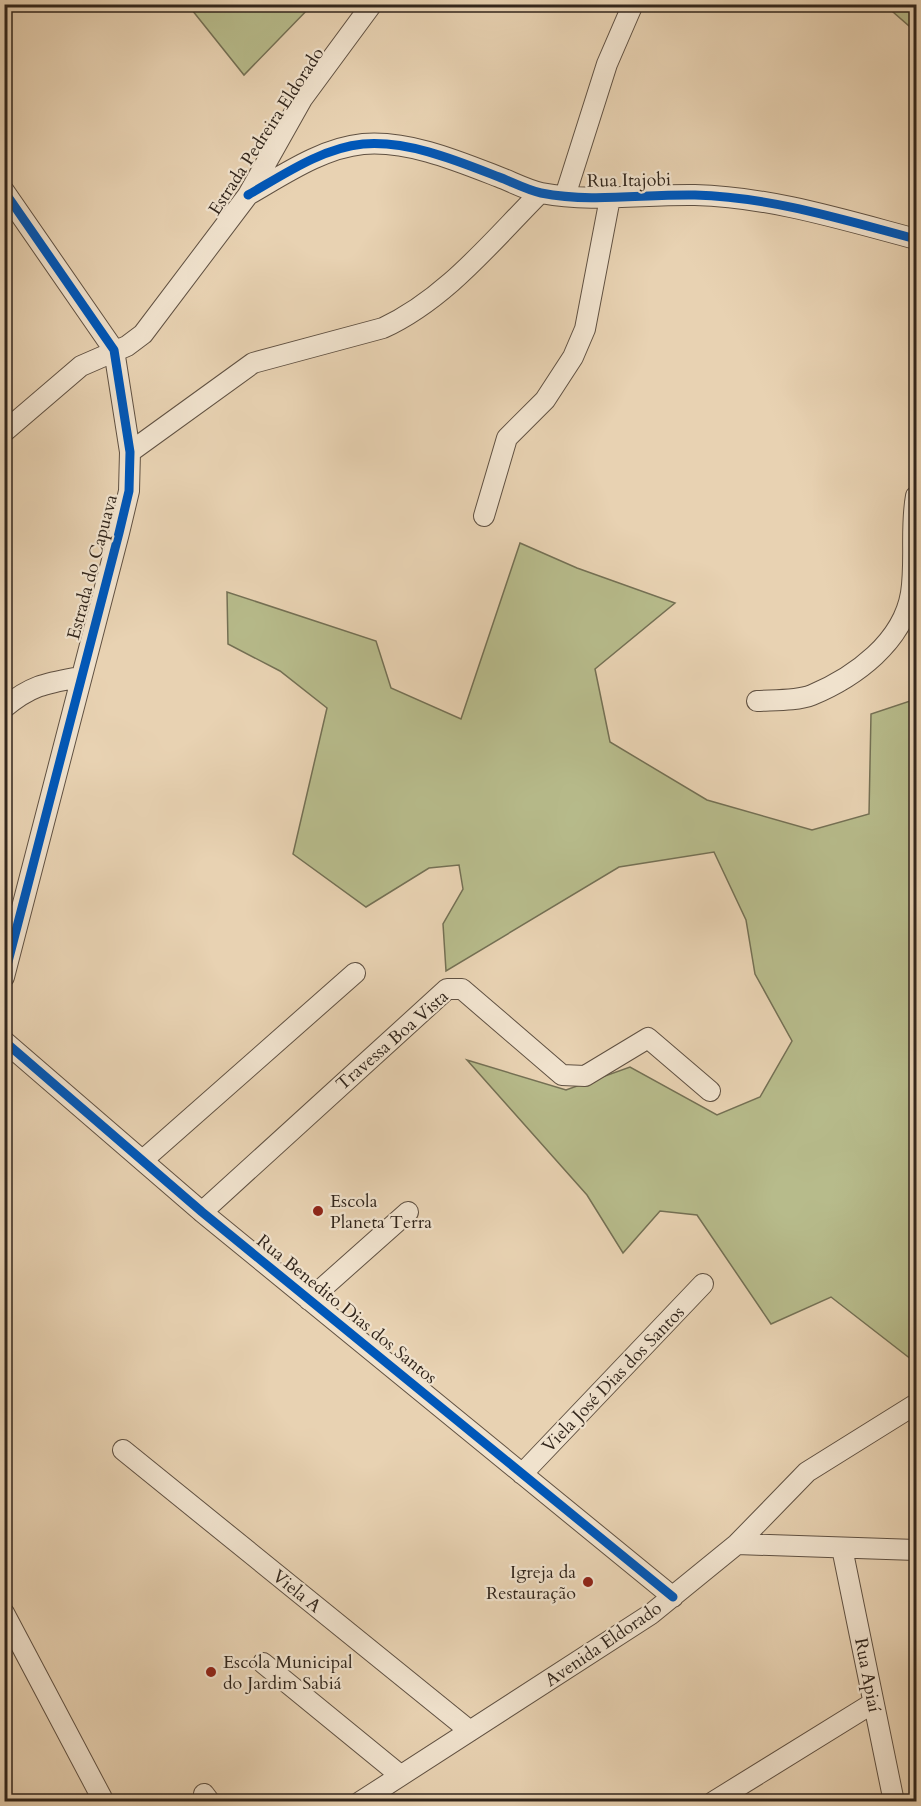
<svg xmlns="http://www.w3.org/2000/svg" width="921" height="1806" viewBox="0 0 921 1806" font-family="Cardo,serif">
	<style>
		.green { fill: #b7bb8b; stroke: #747054; stroke-width: 1.5 }
		.lines { fill: none; stroke-linecap: round; stroke-linejoin: round }
		.minor-casing { stroke: #605142; stroke-width: 22 }
		.minor { stroke: #f0e2cd; stroke-width: 20 }
		.cycleway-casing { stroke: #f0e2cd; stroke-width: 13 }
		.cycleway { stroke: #0057b8; stroke-width: 9 }
		.poi-dot { fill: #8f2418; stroke: #f0e2cd; stroke-width: 2 }
		.labels { text-anchor: middle; stroke-width: 4.5; stroke-linejoin: round; paint-order: stroke }
		.street-label { font-size: 18px; fill: #32261c; stroke: #f0e2cd }
		.poi-label { font-size: 18px; fill: #32261c; stroke: #f0e2cd; text-anchor: start }
	</style>
	<rect width="100%" height="100%" fill="#e8d2b2"/>
	<filter id="stains"><feTurbulence type="fractalNoise" baseFrequency=".00333" numOctaves="4"/><feColorMatrix values="0 0 0 0 .2 0 0 0 0 .09 0 0 0 0 .02 0 0 0 .5 -.17"/></filter>
	<radialGradient id="worn" r=".72"><stop offset=".6" stop-color="#630" stop-opacity="0"/><stop offset="1" stop-color="#630" stop-opacity=".3"/></radialGradient>
	<path class="green" d="M 188,5 L 312,5 L 244,75 Z
		M 885,5 L 916,5 L 916,32 Z
		M 520,543 L 577,568 L 675,603 L 595,669 L 610,742 L 707,800 L 812,830 L 869,814 L 871,714 L 916,699 L 916,1363 L 831,1297 L 771,1324 L 697,1215 L 660,1211 L 623,1253 L 587,1195 L 467,1060 L 566,1090 L 630,1067 L 717,1115 L 760,1097 L 792,1041 L 755,974 L 746,920 L 714,852 L 619,867 L 446,971 L 443,924 L 463,889 L 459,865 L 429,868 L 366,907 L 293,854 L 327,708 L 280,671 L 228,644 L 227,592 L 376,641 L 391,688 L 461,719 Z"/>
	<g class="lines">
		<defs>
			<path id="minor" d="M 4,191 L 114,350 L 130,452 L 129,491 L 119,533 L 4,977
				M 248,195 C 283,175 322,148 363,144 C 408,140 458,161 499,177 C 512,182 527,190 541,193 C 593,203 643,194 695,195 C 771,197 844,220 916,239
				M 565,196 L 607,64 L 633,4
				M 4,432 L 81,366 L 127,346 L 143,334 L 248,195 L 302,99 L 372,4
				M 130,452 L 253,363 L 383,328 C 446,299 492,241 540,193
				M 484,516 L 507,438 L 545,400 L 573,357 L 585,329 L 610,198
				M 757,701 C 774,700 797,701 812,695 C 855,677 903,642 911,593 C 916,561 910,529 916,496
				M 4,708 C 31,685 47,683 80,677
				M 4,1041 L 202,1212 L 673,1597
				M 143,1160 L 355,973
				M 202,1212 L 447,989 L 462,989 L 562,1075 L 585,1076 L 648,1038 L 710,1091
				M 309,1300 L 408,1212
				M 123,1450 L 470,1731
				M 522,1474 L 703,1284
				M 737,1544 L 916,1550
				M 842,1548 L 894,1802
				M 4,1613 L 104,1802
				M 263,1663 L 400,1775
				M 204,1794 L 210,1802
				M 360,1802 L 651,1614 L 737,1544 L 807,1472 L 916,1404
				M 713,1802 L 873,1703"/>
		</defs>
		<use href="#minor" class="minor-casing"/>
		<use href="#minor" class="minor"/>
		<defs>
			<path id="cycleway" d="M 4,191 L 114,350 L 130,452 L 129,491 L 119,533 L 4,977
				M 248,195 C 283,175 322,148 363,144 C 408,140 458,161 499,177 C 512,182 527,190 541,193 C 593,203 643,194 695,195 C 771,197 844,220 916,239
				M 4,1041 L 202,1212 L 673,1597"/>
		</defs>
		<use href="#cycleway" class="cycleway-casing"/>
		<use href="#cycleway" class="cycleway"/>
	</g>
	<g class="poi-dot">
		<circle cx="318" cy="1211" r="6"/>
		<circle cx="588" cy="1582" r="6"/>
		<circle cx="211" cy="1672" r="6"/>
	</g>
	<g class="labels">
		<g class="street-label">
			<text transform="translate(266 131) rotate(-57)" y="6">Estrada Pedreira Eldorado</text>
			<text transform="translate(629 180) rotate(-1)" y="6">Rua Itajobi</text>
			<text transform="translate(92 567) rotate(-75)" y="6">Estrada do Capuava</text>
			<text transform="translate(392 1040) rotate(-41)" y="6">Travessa Boa Vista</text>
			<text transform="translate(347 1309) rotate(39)" y="6">Rua Benedito Dias dos Santos</text>
			<text transform="translate(613 1379) rotate(-46)" y="6">Viela José Dias dos Santos</text>
			<text transform="translate(297 1591) rotate(39)" y="6">Viela A</text>
			<text transform="translate(603 1644) rotate(-34)" y="6">Avenida Eldorado</text>
			<text transform="translate(868 1675) rotate(79)" y="6">Rua Apiaí</text>
		</g>
		<g class="poi-label">
			<text x="330" y="1207">Escola<tspan x="330" dy="21">Planeta Terra</tspan></text>
			<text x="576" y="1578" text-anchor="end">Igreja da<tspan x="576" dy="21">Restauração</tspan></text>
			<text x="223" y="1668">Escola Municipal<tspan x="223" dy="21">do Jardim Sabiá</tspan></text>
		</g>
	</g>
	<rect width="921" height="1806" fill="none" stroke="#e8d2b2" stroke-width="24"/>
	<rect x="6" y="6" width="909" height="1794" fill="none" stroke="#32261c" stroke-width="3"/>
	<rect x="12" y="12" width="897" height="1782" fill="none" stroke="#32261c" stroke-width="1.5"/>
	<rect width="100%" height="100%" filter="url(#stains)"/>
	<rect width="100%" height="100%" fill="url(#worn)"/>
</svg>
